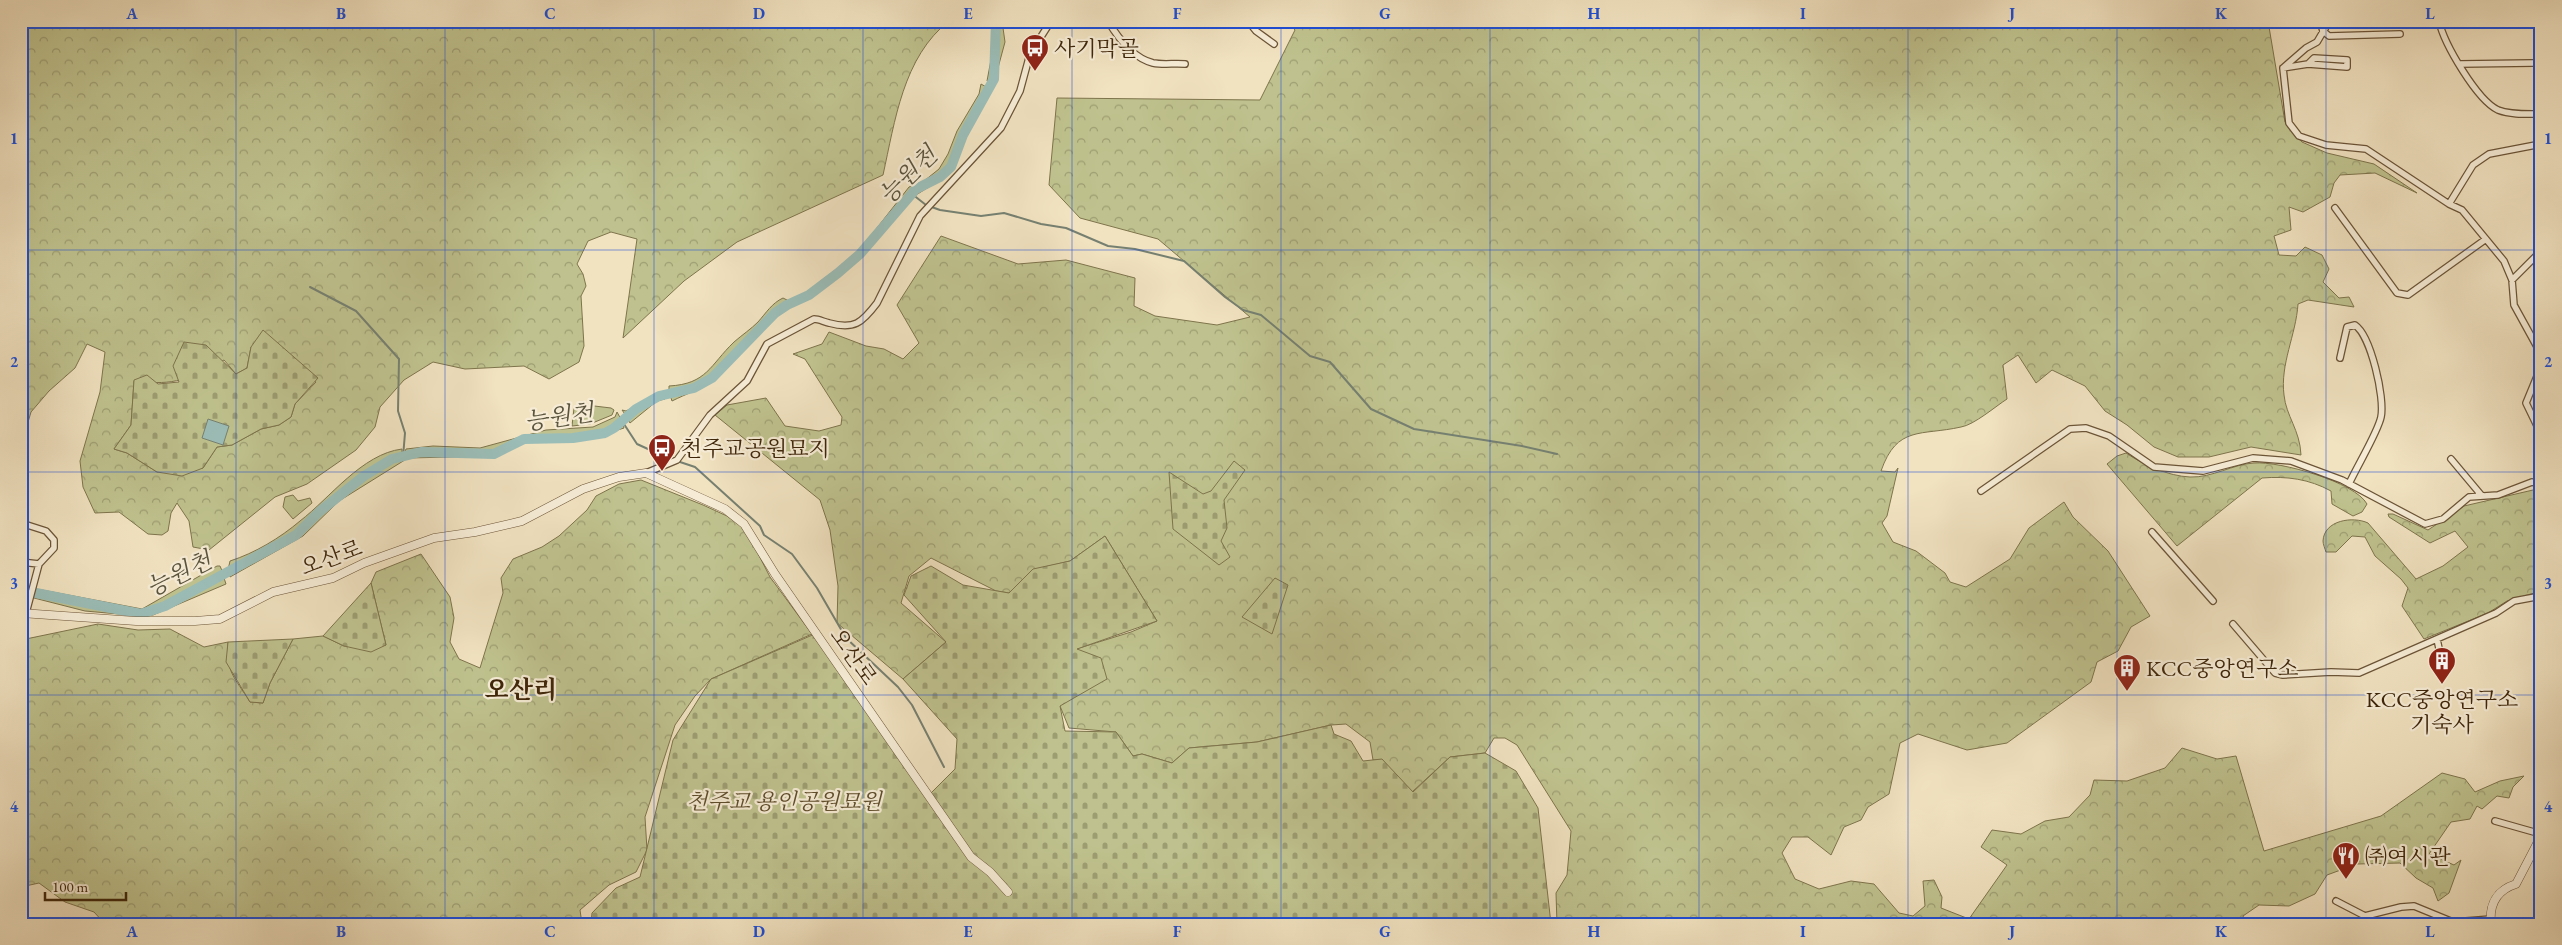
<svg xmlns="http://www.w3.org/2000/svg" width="2562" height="945" viewBox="0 0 2562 945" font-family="'EB Garamond','Noto Serif KR',serif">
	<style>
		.green { fill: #bfc28e; stroke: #7e744c }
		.forest { fill: url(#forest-crowns); stroke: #7e744c; fill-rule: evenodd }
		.cemetery { fill: url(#cemetery-stones); stroke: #7e744c }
		.water { fill: #9bbdb7; stroke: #768071 }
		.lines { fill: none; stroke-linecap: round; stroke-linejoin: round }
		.stream { stroke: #768071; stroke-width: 2 }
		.river { stroke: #9bbdb7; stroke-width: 10 }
		.minor-casing { stroke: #6b5437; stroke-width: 8 }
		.tertiary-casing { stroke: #6b5437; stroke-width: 9 }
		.minor { stroke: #f6ecd6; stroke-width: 5.5 }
		.tertiary { stroke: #f6ecd6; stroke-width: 8 }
		.grid { fill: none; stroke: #1d4ed8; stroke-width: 1; stroke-opacity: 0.55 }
		.labels { text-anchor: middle; stroke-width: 4.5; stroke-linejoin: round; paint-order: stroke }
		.poi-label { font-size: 22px; fill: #3e2509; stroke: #f6ecd6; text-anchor: start }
		.street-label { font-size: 22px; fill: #3e2509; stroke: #f6ecd6 }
		.park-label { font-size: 22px; font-style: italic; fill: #5e4c2a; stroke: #f6ecd6 }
		.water-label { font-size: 24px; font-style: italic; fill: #5a533d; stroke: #f6ecd6 }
		.quarter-label { font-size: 25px; font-weight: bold; fill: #3e2509; stroke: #f6ecd6 }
		.neatline { fill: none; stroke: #1d4ed8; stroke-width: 2 }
		.grid-label { font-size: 16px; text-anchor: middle; font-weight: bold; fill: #1d4ed8 }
	</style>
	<defs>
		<pattern id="forest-crowns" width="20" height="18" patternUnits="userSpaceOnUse" patternTransform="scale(1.25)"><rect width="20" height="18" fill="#bfc28e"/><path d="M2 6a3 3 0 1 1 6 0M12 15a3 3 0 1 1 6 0" fill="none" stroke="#9d9d72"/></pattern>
		<pattern id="cemetery-stones" width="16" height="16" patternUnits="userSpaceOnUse" patternTransform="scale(1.25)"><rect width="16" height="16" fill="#bfc28e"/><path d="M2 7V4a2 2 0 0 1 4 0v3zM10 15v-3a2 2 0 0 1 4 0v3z" fill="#9d9d72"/></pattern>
	</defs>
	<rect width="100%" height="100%" fill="#f1e2c0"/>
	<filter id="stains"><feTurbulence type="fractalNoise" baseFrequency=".004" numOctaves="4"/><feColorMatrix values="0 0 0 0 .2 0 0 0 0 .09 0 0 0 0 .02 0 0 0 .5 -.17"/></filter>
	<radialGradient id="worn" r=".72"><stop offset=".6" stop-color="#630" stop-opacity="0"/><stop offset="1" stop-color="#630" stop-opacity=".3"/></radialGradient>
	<path class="green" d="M 992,21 L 995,21 L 993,78 L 990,83 L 987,81 L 993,49 Z
		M 997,21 L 1002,21 L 1005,42 L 995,79 Z
		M 981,84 L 988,88 L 962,135 L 950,166 L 940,176 L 916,188 L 859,253 L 822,284 L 818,283 L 850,259 L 862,247 L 909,187 L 924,181 L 939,169 L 948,154 L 957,131 L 979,94 Z
		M 989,89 L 963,142 L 955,165 L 940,180 L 916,195 L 913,194 L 917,189 L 940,179 L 952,167 L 955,154 Z
		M 910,197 L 914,198 L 901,209 L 863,256 L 821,287 L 860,255 Z
		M 783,298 L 791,302 C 757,317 741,355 713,377 C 700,386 684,389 669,393 L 669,386 C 707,384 710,365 734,342 C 742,335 751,329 758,322 C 766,313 772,303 783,298 Z
		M 793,303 L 795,304 C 761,312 739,359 713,380 C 701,389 686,394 672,401 L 670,395 C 718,386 733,355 765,324 C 773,315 781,307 793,303 Z
		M 663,392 L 664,395 L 659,396 L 664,396 L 665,399 L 657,401 L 630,423 L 627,418 L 659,397 L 636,409 L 627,417 L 622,410 L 626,411 Z
		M 586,405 L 611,408 L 614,410 L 612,415 L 590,424 L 572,426 L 574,408 Z
		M 617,412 L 622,421 L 605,431 L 574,436 L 524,438 L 493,452 L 420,450 L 404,454 L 406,449 L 433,446 L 480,448 L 546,430 L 593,427 L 615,417 Z
		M 622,423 L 624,428 L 605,434 L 574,439 L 525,440 L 494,456 L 408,458 L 339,501 L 303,536 L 230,577 L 229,572 L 296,536 L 319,513 L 365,478 L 394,461 L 421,454 L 494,455 L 524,439 L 573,438 L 605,433 Z
		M 402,449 L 402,455 L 392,458 L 363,476 L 318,511 L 295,535 L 228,570 L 230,561 C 255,553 280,538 300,521 C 330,498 362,454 402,449 Z
		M 293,495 L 298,501 L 310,498 L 312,503 L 293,519 L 283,507 L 285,497 Z
		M 217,566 L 220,566 L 223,573 L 165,606 L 141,614 L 36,591 L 36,589 L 42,590 L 142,609 Z
		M 223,575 L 226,584 L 153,615 L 141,616 L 85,611 L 34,598 L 35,592 L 41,593 L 141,615 L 165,607 Z"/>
	<path class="forest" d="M 21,21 L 949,21 C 903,57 895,121 883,175 L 737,242 L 684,281 L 623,338 L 637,239 L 611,232 L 588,241 L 577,264 L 583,274 L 586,286 L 581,296 L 584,346 L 579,362 L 549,379 L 524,366 L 465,369 L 433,362 L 404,380 L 380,407 L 375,427 L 356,450 L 307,484 L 275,497 L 209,550 L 193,547 L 189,521 L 177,503 L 171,513 L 168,531 L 162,535 L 148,534 L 119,512 L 95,513 L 83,487 L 80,461 L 100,392 L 105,352 L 87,344 L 75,368 L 49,391 L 31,412 L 21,446 ZM 251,347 L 316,382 L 295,404 L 291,417 L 279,425 L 261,429 L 232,445 L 217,447 L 203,468 L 157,472 L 127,453 L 114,449 L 131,425 L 134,381 C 178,386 186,379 224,360 L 236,374 L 247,368 Z
		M 1287,21 L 2268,21 L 2285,122 L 2302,142 L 2327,153 L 2374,164 L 2417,193 L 2375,173 L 2340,175 L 2334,183 L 2330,197 L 2303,212 L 2289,207 L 2291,230 L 2274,236 L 2279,255 L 2296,256 L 2305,247 L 2322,255 L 2329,269 L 2323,282 L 2339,298 L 2349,297 L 2354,307 L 2308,300 L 2298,304 C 2296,335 2280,364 2284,395 C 2286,416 2300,430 2301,455 L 2251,447 L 2209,457 L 2178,457 L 2154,447 L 2127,425 L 2105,411 L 2085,386 L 2052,370 L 2036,383 L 2018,355 L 2003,365 L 2007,399 C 1996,406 1974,425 1961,427 C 1921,436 1897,425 1881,471 L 1895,472 L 1898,468 L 1887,516 L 1882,523 L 1893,542 L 1916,551 L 1945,573 L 1950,582 L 1966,587 L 2010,559 L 2029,528 L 2064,502 L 2073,517 L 2108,551 L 2150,616 L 2131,627 L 2118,651 L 2097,662 L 2091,682 L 2007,743 L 1967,750 L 1918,734 L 1900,743 L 1889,794 L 1868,807 L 1861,820 L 1844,827 L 1831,855 L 1808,837 L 1792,837 L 1782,853 L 1795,879 L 1819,889 L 1851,881 L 1874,884 L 1899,913 L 1913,916 L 1925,906 L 1923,881 L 1934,880 L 1942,897 L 1941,908 L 1969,919 L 2007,865 L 1981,847 L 1992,830 L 2021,834 L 2045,821 L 2069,817 L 2090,795 L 2094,780 L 2127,781 L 2165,768 L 2182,748 L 2217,759 L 2236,756 L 2264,851 L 2381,816 L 2442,773 L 2465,779 L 2475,792 L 2500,781 L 2524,776 L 2513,787 L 2509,798 L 2497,796 L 2482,809 L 2477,806 L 2470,819 L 2451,822 L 2429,854 L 2454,865 L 2461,860 L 2449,893 L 2438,901 L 2433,888 L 2416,878 L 2400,863 L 2357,864 L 2327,875 L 2315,894 L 2289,906 L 2259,905 L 2243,916 L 2246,924 L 1557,924 L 1556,893 L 1567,875 L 1571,831 L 1517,745 L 1505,738 L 1494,738 L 1485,753 L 1450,757 L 1412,792 L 1382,760 L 1373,760 L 1370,742 L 1346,724 L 1331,725 L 1257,742 L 1189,748 L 1172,763 L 1142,754 L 1133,756 L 1116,732 L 1069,728 L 1060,706 L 1076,649 L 1131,632 L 1157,621 L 1105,536 L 1070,561 L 1032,570 L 1009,593 L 996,591 L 931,558 L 909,576 L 901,603 L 946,642 L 903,679 L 837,623 L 838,586 L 830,530 L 820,500 L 715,415 L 727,405 L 766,398 L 785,426 L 819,431 L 841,425 L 842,417 L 805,359 L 793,354 L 822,344 L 829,332 L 866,346 L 884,349 L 903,359 L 919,343 L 897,305 L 941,236 L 1018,264 L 1066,260 L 1135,278 L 1134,306 L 1155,316 L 1217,325 L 1250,317 L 1158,239 L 1080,218 L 1049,185 L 1057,98 L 1260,100 L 1295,30 Z
		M 2126,453 C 2144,465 2168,476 2190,477 C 2212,478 2233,464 2254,463 C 2280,461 2355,482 2367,504 L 2362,512 L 2353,516 L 2332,504 L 2331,491 C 2309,479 2287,476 2262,478 L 2177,546 L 2107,464 L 2117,456 Z
		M 641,480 L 703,505 L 727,516 L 746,530 L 770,577 L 812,634 L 711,679 L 695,696 L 675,725 L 645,817 L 647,850 L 636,872 L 609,885 L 580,910 L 582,924 L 105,924 L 94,912 L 65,902 L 39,883 L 21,887 L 21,640 L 98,624 L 138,630 L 170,629 L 204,647 L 228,642 C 225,671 235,678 250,702 L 263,703 L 270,683 L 293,639 L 323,636 L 344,646 L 386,645 L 371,583 L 376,572 L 421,554 L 450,597 L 454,618 L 450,642 L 459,659 L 480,668 L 503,593 L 501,578 L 513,559 L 542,547 L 559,536 L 587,510 L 596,496 L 619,484 Z
		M 2533,490 L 2541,494 L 2541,591 L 2507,601 L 2488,613 L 2424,639 L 2402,606 L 2408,588 L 2401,579 L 2375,556 L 2365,537 L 2352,536 L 2336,552 L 2326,552 C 2325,549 2323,544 2323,541 C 2324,520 2353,516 2368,523 L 2416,579 L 2443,566 L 2468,547 L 2455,531 L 2430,543 L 2389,517 L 2388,514 L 2393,514 L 2428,530 L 2464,506 Z"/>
	<path class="cemetery" d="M 263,330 L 318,378 L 295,404 L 291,417 L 279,425 L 261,429 L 232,445 L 217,447 L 203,468 L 182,476 L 157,472 L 127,453 L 114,449 L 131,425 L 134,380 L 147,375 L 158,384 L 179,382 L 173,366 L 184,342 L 206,345 L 236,374 L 247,368 L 251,347 Z
		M 1234,461 L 1245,470 L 1224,500 L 1227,528 L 1221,541 L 1230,557 L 1219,565 L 1173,529 L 1169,472 L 1203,494 L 1211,491 Z
		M 1105,536 L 1157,621 L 1077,649 L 1101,658 L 1107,679 L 1060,706 L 1065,731 L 1116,732 L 1133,756 L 1142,754 L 1172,763 L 1189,748 L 1257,742 L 1331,725 L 1334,734 L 1351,741 L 1363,761 L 1382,759 L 1413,792 L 1450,757 L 1485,753 L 1516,771 L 1538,808 L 1551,924 L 591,924 L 592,913 L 616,888 L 640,877 L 673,740 L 711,679 L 817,633 L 929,795 L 955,769 L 957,739 L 903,679 L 946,642 L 904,595 L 911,576 L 931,566 L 963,585 L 1009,593 L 1033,569 L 1070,561 Z
		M 1275,578 L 1288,585 L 1272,634 L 1242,617 Z
		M 371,583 L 386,645 L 371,652 L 344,646 L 323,636 Z
		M 293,639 L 270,683 L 263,703 L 250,702 L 226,662 L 228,642 Z"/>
	<path class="water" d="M 208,419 L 229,426 L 223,445 L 202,438 Z"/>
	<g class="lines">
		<path class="stream" d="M 912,194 L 926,205 L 940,210 L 981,216 L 1004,213 L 1041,224 L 1066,228 L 1108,246 L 1135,249 L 1184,261 L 1225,297 L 1243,310 L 1261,315 L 1310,356 L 1330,362 L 1371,409 L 1414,429 L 1522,446 L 1557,454
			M 310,287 L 356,311 L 399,359 L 398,411 L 405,433 L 403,457
			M 622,421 L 637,444 L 672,460
			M 677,461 L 695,467 L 760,526 L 764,535 L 792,554 L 817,588 L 846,638 L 898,687 L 912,705 L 944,767"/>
		<path class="river" d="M 21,590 L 141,614 L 165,606 L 296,535 L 319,512 L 364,476 L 392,459 L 421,452 L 494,454 L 524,439 L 573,438 L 605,433 L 614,428 L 636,409 L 659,396 L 694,388 L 712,378 L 775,313 L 787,305 L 809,295 L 838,273 L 860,254 L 916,189 L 940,177 L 951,167 L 963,135 L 994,79 L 996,21"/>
		<defs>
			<path id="minor" d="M 1108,21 C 1118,38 1133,58 1153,63 C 1163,65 1175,63 1185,64
				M 1248,21 L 1256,31 L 1274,44
				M 2320,21 L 2323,31 L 2329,36 L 2400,34
				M 2439,21 C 2444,44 2477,100 2498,110 C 2511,115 2527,114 2541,114
				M 2308,64 L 2314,58 L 2347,60 L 2347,67 L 2308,64 L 2283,68 L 2306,48 L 2317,42 L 2327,25 L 2380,21
				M 2460,64 L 2533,63
				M 2283,68 L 2289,123 L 2299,136 L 2326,145 L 2366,149 L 2449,204 L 2462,210 L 2504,261 L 2512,280 L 2514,305 L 2541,354 L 2540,369 L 2526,403 L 2541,434
				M 2449,204 L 2473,165 L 2489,154 L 2541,144
				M 2335,208 L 2397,293 L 2408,295 L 2486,239
				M 2512,280 L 2541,251
				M 2340,358 L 2347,327 L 2355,325 C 2371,336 2385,398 2381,417 C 2378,432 2356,468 2349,484
				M 2451,459 L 2482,496
				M 646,473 L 677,460 L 710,415 L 747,381 L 767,344 L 814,319 C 819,319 824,322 829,323 C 854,330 862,323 877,303 L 920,216 L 1001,128 L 1020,91 L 1030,54 L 1051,21
				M 1981,491 L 2070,429 L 2086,428 L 2109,436 L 2154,467 L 2203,471 L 2253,458 L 2291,461 L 2342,480 L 2425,524 L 2443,519 L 2469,497 L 2498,495 L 2532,482 L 2541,485
				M 21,523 L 46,531 L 54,540 L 54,548 L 39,564 L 26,613
				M 2152,532 L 2213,601
				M 21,562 L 39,564
				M 2233,624 L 2275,673 L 2283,675 L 2331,672 L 2359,673 L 2496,613 L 2514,601 L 2541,596
				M 2437,639 L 2441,658
				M 2495,821 L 2541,834
				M 2336,901 L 2365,916 L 2401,907 L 2414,906 L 2453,922 L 2491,919"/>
			<path id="tertiary" d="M 21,613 L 136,621 L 195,621 L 220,619 L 273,592 L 333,578 L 364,563 L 434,538 L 475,532 L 522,521 L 583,489 L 619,477 L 646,473 L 725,509 L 744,524 L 775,574 L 971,857 L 990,872 L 1008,892
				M 2491,924 C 2489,904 2497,890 2516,884 L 2541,836"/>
		</defs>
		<use href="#minor" class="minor-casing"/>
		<use href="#tertiary" class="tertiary-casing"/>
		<use href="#minor" class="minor"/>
		<use href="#tertiary" class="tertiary"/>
	</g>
	<path class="grid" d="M 236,21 L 236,924M 445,21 L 445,924M 654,21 L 654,924M 863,21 L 863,924M 1072,21 L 1072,924M 1281,21 L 1281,924M 1490,21 L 1490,924M 1699,21 L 1699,924M 1908,21 L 1908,924M 2117,21 L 2117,924M 2326,21 L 2326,924M 21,250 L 2541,250M 21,472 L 2541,472M 21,695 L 2541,695"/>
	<defs>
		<symbol id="bus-pin" viewBox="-11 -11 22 30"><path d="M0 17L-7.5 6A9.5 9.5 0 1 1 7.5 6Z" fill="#8f2418" stroke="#f6ecd6"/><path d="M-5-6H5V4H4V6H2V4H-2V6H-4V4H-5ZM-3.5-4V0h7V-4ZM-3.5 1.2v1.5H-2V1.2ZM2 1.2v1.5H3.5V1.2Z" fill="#fff"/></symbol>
		<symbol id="building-pin" viewBox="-11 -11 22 30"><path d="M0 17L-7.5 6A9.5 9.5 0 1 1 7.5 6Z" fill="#8f2418" stroke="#f6ecd6"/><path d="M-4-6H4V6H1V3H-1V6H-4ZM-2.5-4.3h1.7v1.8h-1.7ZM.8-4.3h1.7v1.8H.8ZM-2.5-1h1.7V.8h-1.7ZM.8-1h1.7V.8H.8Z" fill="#fff"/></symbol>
		<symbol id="restaurant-pin" viewBox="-11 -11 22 30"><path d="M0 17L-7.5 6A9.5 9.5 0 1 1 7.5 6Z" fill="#8f2418" stroke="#f6ecd6"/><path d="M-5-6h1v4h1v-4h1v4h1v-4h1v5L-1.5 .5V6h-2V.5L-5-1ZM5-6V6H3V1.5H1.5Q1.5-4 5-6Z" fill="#fff"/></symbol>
	</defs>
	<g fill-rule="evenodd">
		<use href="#bus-pin" x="1019" y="32" width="32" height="43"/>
		<use href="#bus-pin" x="646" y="432" width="32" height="43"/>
		<use href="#building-pin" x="2426" y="645" width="32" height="43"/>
		<use href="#building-pin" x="2111" y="652" width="32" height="43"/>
		<use href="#restaurant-pin" x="2330" y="840" width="32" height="43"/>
	</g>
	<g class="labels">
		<g class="poi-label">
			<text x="1054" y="56">사기막골</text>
			<text x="681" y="456">천주교공원묘지</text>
			<text x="2146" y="676">KCC중앙연구소</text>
			<text x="2442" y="707" text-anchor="middle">KCC중앙연구소<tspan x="2442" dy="25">기숙사</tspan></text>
			<text x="2365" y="864">㈜여시관</text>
		</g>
		<g class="street-label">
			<text transform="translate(331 557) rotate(-20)" y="8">오산로</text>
			<text transform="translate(854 656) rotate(55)" y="8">오산로</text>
		</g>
		<g class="park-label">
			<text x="784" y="809">천주교 용인공원묘원</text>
		</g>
		<g class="water-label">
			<text transform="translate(908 175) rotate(-44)" y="8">능원천</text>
			<text transform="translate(559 417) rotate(-8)" y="8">능원천</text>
			<text transform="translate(179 574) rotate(-26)" y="8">능원천</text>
		</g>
		<g class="quarter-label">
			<text x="521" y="698">오산리</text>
		</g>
	</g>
	<rect width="2562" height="945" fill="none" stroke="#f1e2c0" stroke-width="55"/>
	<path d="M45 892v8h81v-8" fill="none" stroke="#3e2509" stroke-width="2.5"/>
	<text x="52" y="892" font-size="15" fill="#3e2509" stroke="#f6ecd6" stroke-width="4" paint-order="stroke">100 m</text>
	<rect x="28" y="28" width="2506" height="890" class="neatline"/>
	<g class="grid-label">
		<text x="132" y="19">A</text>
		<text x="341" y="19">B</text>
		<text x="550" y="19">C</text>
		<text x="759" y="19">D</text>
		<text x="968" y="19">E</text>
		<text x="1177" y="19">F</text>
		<text x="1385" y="19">G</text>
		<text x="1594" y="19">H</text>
		<text x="1803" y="19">I</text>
		<text x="2012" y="19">J</text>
		<text x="2221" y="19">K</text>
		<text x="2430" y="19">L</text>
		<text x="14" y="144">1</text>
		<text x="2548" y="144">1</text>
		<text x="14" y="367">2</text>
		<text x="2548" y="367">2</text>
		<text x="14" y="589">3</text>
		<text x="2548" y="589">3</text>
		<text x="14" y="812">4</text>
		<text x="2548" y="812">4</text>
		<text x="132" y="937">A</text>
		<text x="341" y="937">B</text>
		<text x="550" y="937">C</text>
		<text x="759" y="937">D</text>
		<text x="968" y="937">E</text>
		<text x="1177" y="937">F</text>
		<text x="1385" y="937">G</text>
		<text x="1594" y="937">H</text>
		<text x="1803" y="937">I</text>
		<text x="2012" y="937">J</text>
		<text x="2221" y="937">K</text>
		<text x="2430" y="937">L</text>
	</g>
	<rect width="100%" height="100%" filter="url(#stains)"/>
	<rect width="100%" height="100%" fill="url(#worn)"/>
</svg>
